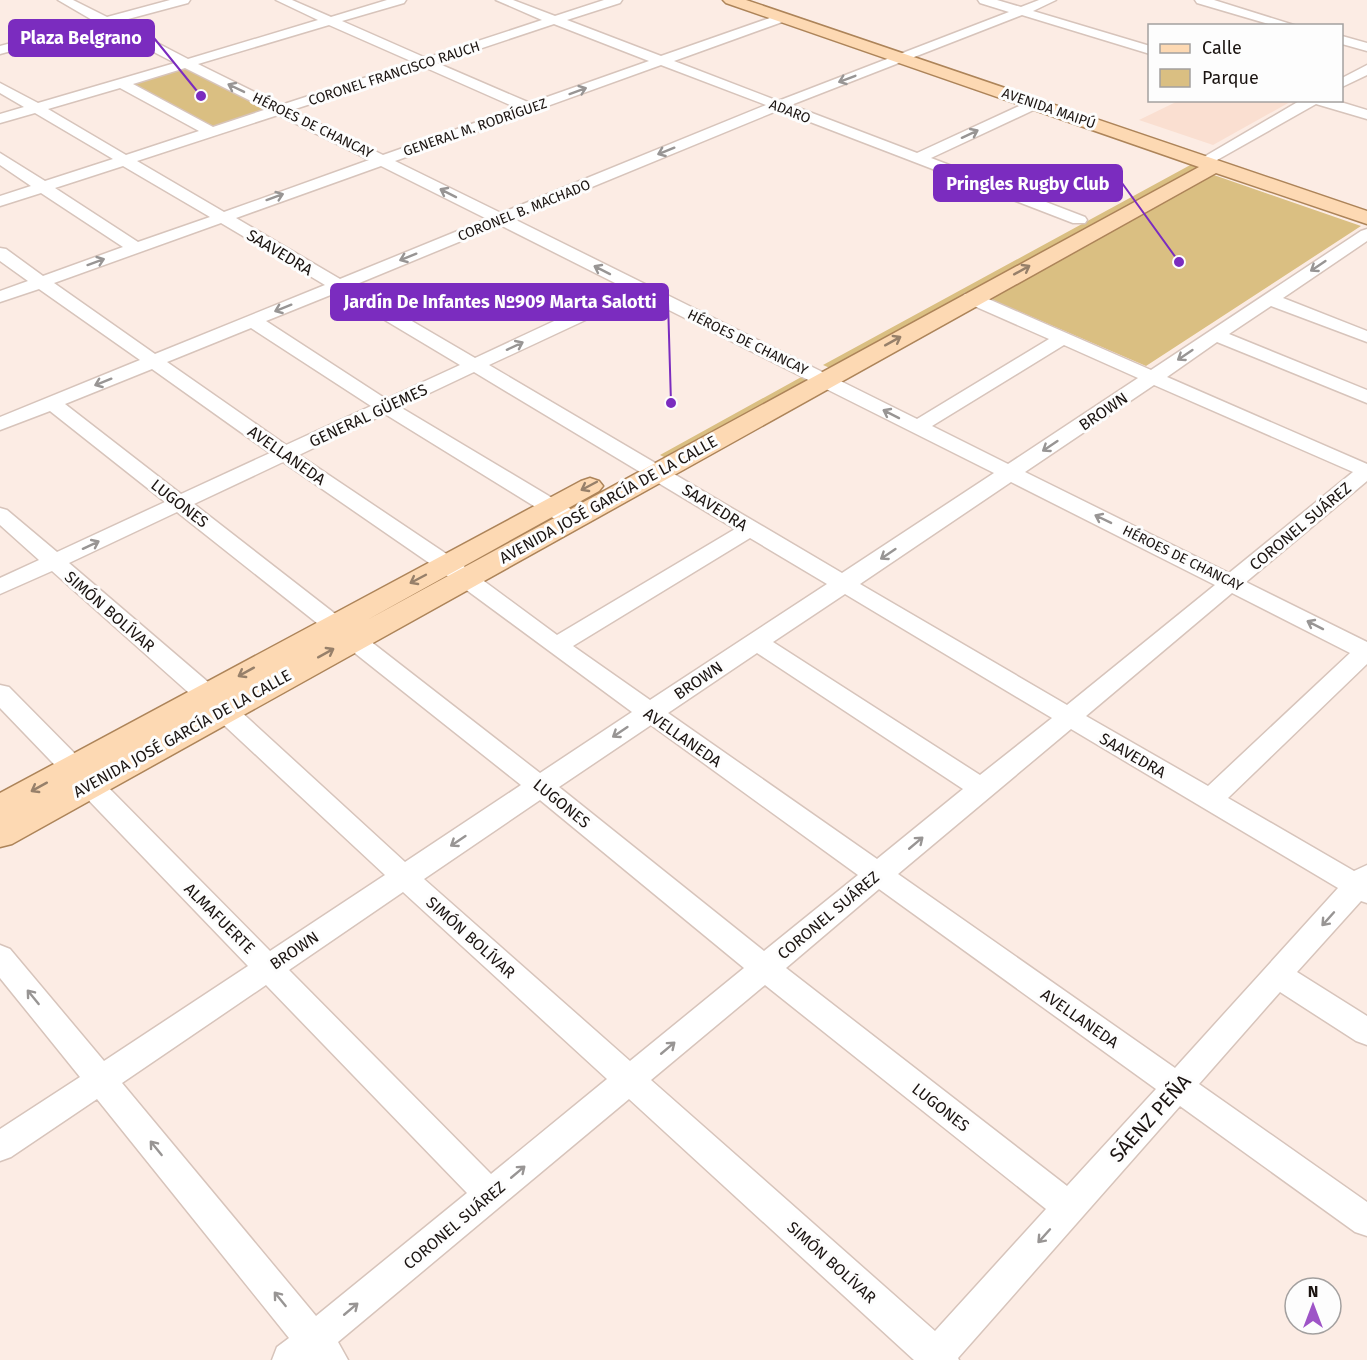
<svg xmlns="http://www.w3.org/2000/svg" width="1367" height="1360" viewBox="0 0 1367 1360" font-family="'Fira Sans',sans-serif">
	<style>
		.built { fill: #fadfd1 }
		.green { fill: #dabf82 }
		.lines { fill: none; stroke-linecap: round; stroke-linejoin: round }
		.minor-casing { stroke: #d7c4bb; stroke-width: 3 }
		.major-casing { stroke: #ad8459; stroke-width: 3 }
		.minor { fill: #fff; fill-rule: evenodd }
		.major { fill: #fdd9b3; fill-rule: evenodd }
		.oneway { stroke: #989594 }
		.oneway2 { stroke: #97806a }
		.labels { text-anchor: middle; stroke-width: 6; stroke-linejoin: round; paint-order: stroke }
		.far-street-label { font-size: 14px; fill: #1b1411; stroke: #fdfdfd }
		.street-label { font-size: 16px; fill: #1b1411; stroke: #fdfdfd }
		.near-street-label { font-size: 20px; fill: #1b1411; stroke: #fdfdfd }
		.leader { fill: none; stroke: #7b2cbf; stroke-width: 2 }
		.callout-dot { fill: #7b2cbf; stroke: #fdfdfd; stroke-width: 2 }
		.callout { fill: #7b2cbf; stroke: #7b2cbf; stroke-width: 2 }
		.callout-label { font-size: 18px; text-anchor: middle; font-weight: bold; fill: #fff }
	</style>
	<rect width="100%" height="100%" fill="#fcece4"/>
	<path class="built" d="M 1283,100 L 1290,102 L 1213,145 L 1139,120 L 1178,101 Z"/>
	<path class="green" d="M 187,67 L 273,109 L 215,128 L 130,84 Z
		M 1194,163 L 1203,166 L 832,369 L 823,365 Z
		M 1211,174 L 1361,226 L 1146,366 L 988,298 Z
		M 805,375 L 814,380 L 670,460 L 660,455 Z"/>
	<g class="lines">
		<defs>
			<path id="minor" d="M 58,0 L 73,0 L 107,17 L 170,0 L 190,0 L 188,3 L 117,22 L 188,59 L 318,20 L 276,0 L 292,0 L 331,17 L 387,0 L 406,0 L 404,3 L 342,21 L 426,58 L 542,20 L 496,0 L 513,0 L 555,16 L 604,0 L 622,0 L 620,3 L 567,20 L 661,56 L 781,14 L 785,15 L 787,18 L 785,21 L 674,61 L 778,101 L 1009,12 L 980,3 L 978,0 L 997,0 L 1021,7 L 1039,0 L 1056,0 L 1033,11 L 1150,46 L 1150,54 L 1022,15 L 791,105 L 917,153 L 1030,101 L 1040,101 L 1042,104 L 1040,107 L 931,158 L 1085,217 L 1087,220 L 1085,223 L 1073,223 L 779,110 L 514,219 L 917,419 L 1049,339 L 965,302 L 962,298 L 965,294 L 977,294 L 1151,370 L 1361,231 L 1367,229 L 1367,241 L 1283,298 L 1367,331 L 1367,342 L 1271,306 L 1229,334 L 1367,390 L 1367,403 L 1217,342 L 1167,377 L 1367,464 L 1367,481 L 1246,582 L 1367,642 L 1367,664 L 1228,798 L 1354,871 L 1367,865 L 1367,903 L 1361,901 L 1297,972 L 1367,1016 L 1367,1045 L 1356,1041 L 1280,992 L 1199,1084 L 1367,1202 L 1367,1236 L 1355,1232 L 1180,1106 L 958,1358 L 959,1360 L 914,1360 L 629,1099 L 338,1342 L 348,1360 L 272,1360 L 277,1347 L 289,1338 L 97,1099 L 11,1157 L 0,1161 L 0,1129 L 80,1077 L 0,978 L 0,945 L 10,949 L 104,1061 L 248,966 L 0,708 L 0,685 L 9,687 L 270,951 L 385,875 L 197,700 L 52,571 L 0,594 L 0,578 L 39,560 L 0,525 L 0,508 L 7,510 L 57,552 L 165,502 L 50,411 L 0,430 L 0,417 L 140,360 L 39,289 L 0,302 L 0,291 L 28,281 L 0,261 L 0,248 L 6,249 L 43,276 L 123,247 L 41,193 L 0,206 L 0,196 L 31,186 L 0,165 L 0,153 L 45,181 L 113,159 L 35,113 L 0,123 L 0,114 L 24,107 L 0,93 L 0,83 L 38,103 L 175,63 L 104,26 L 0,54 L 0,46 L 94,21 ZM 554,24 L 649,61 L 530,103 L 437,63 ZM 329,25 L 413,62 L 281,105 L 198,64 ZM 661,65 L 766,105 L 501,213 L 395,161 ZM 424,67 L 517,108 L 383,155 L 292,110 ZM 185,68 L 267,109 L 213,127 L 133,84 ZM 120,88 L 199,131 L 126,155 L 48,109 ZM 278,115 L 369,160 L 224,212 L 137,161 ZM 123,166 L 210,217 L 138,242 L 55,188 ZM 381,166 L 487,219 L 340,279 L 236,218 ZM 221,223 L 325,285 L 155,354 L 54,283 ZM 500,225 L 625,288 L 475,358 L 352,286 ZM 338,292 L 460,365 L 386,399 L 266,321 ZM 639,295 L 994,473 L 842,573 L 489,365 ZM 251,328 L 371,406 L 286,445 L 167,362 ZM 1064,345 L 1138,378 L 1008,464 L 932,426 ZM 152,369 L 270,453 L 181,494 L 65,404 ZM 474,372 L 735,529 L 557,635 L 454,559 L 299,455 L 385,414 L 563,524 L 571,525 L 579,524 L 582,519 L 579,514 L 400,407 ZM 1154,385 L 1353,472 L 1229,573 L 1025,472 ZM 283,462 L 438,569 L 632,712 L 540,773 L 194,504 ZM 1011,482 L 1215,585 L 1067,705 L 860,584 ZM 177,512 L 521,785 L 405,862 L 215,688 L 69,563 ZM 750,538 L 827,584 L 650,700 L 573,646 ZM 1232,593 L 1350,653 L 1208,786 L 1086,716 ZM 845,594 L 1052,718 L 980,775 L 773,642 ZM 757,653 L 963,789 L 877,859 L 668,713 ZM 651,725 L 858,875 L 764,951 L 559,787 ZM 1071,729 L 1338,888 L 1175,1068 L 898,874 ZM 540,800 L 744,968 L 630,1061 L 424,879 ZM 879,889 L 1156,1089 L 1067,1186 L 786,968 ZM 403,892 L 607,1079 L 491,1174 L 289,970 ZM 266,985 L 467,1193 L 316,1316 L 122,1083 ZM 765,985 L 1046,1209 L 935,1331 L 651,1080 Z
				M 1195,0 L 1214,0 L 1297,26 L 1275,26 L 1197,3 Z
				M 1342,36 L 1367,43 L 1367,51 L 1342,44 Z
				M 1367,65 L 1367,75 L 1342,87 L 1342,78 Z
				M 1301,100 L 1334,100 L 1367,110 L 1367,119 L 1316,104 L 1210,164 L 1205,166 L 1197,161 Z"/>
			<path id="major" d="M 723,0 L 746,0 L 1367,211 L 1367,224 L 1216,173 L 12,844 L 0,847 L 0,793 L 581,481 L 590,478 L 599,481 L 603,486 L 599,491 L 367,620 L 1199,167 L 726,3 Z"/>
		</defs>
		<use href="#minor" class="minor-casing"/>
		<use href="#major" class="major-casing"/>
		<use href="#minor" class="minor"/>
		<use href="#major" class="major"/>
	</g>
	<defs><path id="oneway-shaft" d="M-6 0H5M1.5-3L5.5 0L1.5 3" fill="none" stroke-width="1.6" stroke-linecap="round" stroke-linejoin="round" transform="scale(1.5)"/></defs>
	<g class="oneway">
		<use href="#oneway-shaft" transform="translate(847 79) rotate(159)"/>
		<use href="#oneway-shaft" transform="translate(236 88) rotate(-154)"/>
		<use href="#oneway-shaft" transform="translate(578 91) rotate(-20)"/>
		<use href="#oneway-shaft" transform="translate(970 134) rotate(-25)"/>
		<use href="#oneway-shaft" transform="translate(666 151) rotate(158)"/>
		<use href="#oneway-shaft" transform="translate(448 193) rotate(-153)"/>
		<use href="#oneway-shaft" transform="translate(275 197) rotate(-20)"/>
		<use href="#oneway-shaft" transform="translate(408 257) rotate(158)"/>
		<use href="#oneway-shaft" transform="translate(96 262) rotate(-20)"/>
		<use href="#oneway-shaft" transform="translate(1318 266) rotate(146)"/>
		<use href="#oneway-shaft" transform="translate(602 270) rotate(-153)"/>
		<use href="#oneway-shaft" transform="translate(283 308) rotate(158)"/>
		<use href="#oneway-shaft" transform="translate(515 346) rotate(-25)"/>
		<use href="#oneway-shaft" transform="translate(1185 355) rotate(146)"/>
		<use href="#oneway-shaft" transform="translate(103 382) rotate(158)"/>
		<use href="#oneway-shaft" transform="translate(891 414) rotate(-153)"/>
		<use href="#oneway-shaft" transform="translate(1050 446) rotate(146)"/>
		<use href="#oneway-shaft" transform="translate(1103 519) rotate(-154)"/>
		<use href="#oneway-shaft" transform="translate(91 545) rotate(-25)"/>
		<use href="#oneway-shaft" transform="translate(888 554) rotate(146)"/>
		<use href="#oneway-shaft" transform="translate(1315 625) rotate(-153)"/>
		<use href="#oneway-shaft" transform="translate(620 732) rotate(146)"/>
		<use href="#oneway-shaft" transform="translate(458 841) rotate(146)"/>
		<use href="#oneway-shaft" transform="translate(916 843) rotate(-40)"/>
		<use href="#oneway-shaft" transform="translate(1328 919) rotate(132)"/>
		<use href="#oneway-shaft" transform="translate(33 997) rotate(-129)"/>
		<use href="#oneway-shaft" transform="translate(668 1048) rotate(-40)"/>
		<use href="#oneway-shaft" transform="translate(156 1148) rotate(-129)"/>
		<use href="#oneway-shaft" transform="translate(518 1172) rotate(-40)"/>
		<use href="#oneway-shaft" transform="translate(1044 1236) rotate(132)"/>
		<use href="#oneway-shaft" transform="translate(280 1299) rotate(-129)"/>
		<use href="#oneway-shaft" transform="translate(351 1309) rotate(-40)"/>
	</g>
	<g class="oneway2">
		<use href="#oneway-shaft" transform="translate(1022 270) rotate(-29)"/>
		<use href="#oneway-shaft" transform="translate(893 341) rotate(-29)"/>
		<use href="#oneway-shaft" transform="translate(589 486) rotate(152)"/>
		<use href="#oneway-shaft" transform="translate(418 579) rotate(152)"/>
		<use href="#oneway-shaft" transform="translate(326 653) rotate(-29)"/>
		<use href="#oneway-shaft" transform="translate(246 672) rotate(151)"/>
		<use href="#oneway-shaft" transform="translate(39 787) rotate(151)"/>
	</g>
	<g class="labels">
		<g class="far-street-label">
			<text transform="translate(394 73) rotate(-18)" y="5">CORONEL FRANCISCO RAUCH</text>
			<text transform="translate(1049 108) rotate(19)" y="5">AVENIDA MAIPÚ</text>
			<text transform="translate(790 111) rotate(21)" y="5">ADARO</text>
			<text transform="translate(313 125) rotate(26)" y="5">HÉROES DE CHANCAY</text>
			<text transform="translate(475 127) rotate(-19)" y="5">GENERAL M. RODRÍGUEZ</text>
			<text transform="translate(524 210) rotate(-22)" y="5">CORONEL B. MACHADO</text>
			<text transform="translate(748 342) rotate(26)" y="5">HÉROES DE CHANCAY</text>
			<text transform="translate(1183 558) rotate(26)" y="5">HÉROES DE CHANCAY</text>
		</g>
		<g class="street-label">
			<text transform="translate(280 252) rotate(31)" y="6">SAAVEDRA</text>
			<text transform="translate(1103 411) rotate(-34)" y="6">BROWN</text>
			<text transform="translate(368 415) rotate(-25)" y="6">GENERAL GÜEMES</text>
			<text transform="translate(287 455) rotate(35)" y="6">AVELLANEDA</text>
			<text transform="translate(608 499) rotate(-29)" y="6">AVENIDA JOSÉ GARCÍA DE LA CALLE</text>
			<text transform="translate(180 503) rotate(38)" y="6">LUGONES</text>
			<text transform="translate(715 507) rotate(32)" y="6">SAAVEDRA</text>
			<text transform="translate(1300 526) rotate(-40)" y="6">CORONEL SUÁREZ</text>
			<text transform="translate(110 611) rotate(41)" y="6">SIMÓN BOLÍVAR</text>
			<text transform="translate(698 680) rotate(-34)" y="6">BROWN</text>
			<text transform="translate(182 733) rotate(-29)" y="6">AVENIDA JOSÉ GARCÍA DE LA CALLE</text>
			<text transform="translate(683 737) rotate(35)" y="6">AVELLANEDA</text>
			<text transform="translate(1133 755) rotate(30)" y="6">SAAVEDRA</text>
			<text transform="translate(562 803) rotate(39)" y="6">LUGONES</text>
			<text transform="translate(828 915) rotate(-40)" y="6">CORONEL SUÁREZ</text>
			<text transform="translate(220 918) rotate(45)" y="6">ALMAFUERTE</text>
			<text transform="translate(471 937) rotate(42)" y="6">SIMÓN BOLÍVAR</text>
			<text transform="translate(294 950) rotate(-34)" y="6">BROWN</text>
			<text transform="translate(1080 1018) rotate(35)" y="6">AVELLANEDA</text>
			<text transform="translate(941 1107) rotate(38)" y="6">LUGONES</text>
			<text transform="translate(454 1225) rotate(-40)" y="6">CORONEL SUÁREZ</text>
			<text transform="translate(832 1262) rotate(42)" y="6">SIMÓN BOLÍVAR</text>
		</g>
		<g class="near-street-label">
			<text transform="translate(1150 1118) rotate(-48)" y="7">SÁENZ PEÑA</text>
		</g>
	</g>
	<path class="leader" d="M201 96L154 38M1179 262L1122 183M671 403L668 302"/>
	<g class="callout-dot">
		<circle cx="201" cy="96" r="6"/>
		<circle cx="1179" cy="262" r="6"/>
		<circle cx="671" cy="403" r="6"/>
	</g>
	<g class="callout">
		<rect x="9" y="20" width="145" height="36" rx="6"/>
		<rect x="934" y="165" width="188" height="36" rx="6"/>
		<rect x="331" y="284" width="337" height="36" rx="6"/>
	</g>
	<g class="callout-label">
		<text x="81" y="44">Plaza Belgrano</text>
		<text x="1028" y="190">Pringles Rugby Club</text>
		<text x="500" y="308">Jardín De Infantes Nº909 Marta Salotti</text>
	</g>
	<rect x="1148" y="24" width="195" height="78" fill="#fdfdfd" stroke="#a3a09f" stroke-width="1.5"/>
	<rect x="1160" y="44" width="30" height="9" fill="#fdd9b3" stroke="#a3a09f" stroke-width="1.5"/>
	<text x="1202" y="54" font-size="18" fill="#1b1411">Calle</text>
	<rect x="1160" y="69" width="30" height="18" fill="#dabf82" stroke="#a3a09f" stroke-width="1.5"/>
	<text x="1202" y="84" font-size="18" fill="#1b1411">Parque</text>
	<g transform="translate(1313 1306)"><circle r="28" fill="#fdfdfd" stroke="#a3a09f" stroke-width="1.5"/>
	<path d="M0-4.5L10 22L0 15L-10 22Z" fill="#9e54c7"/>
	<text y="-9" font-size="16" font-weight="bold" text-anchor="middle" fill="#1b1411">N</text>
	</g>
</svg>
